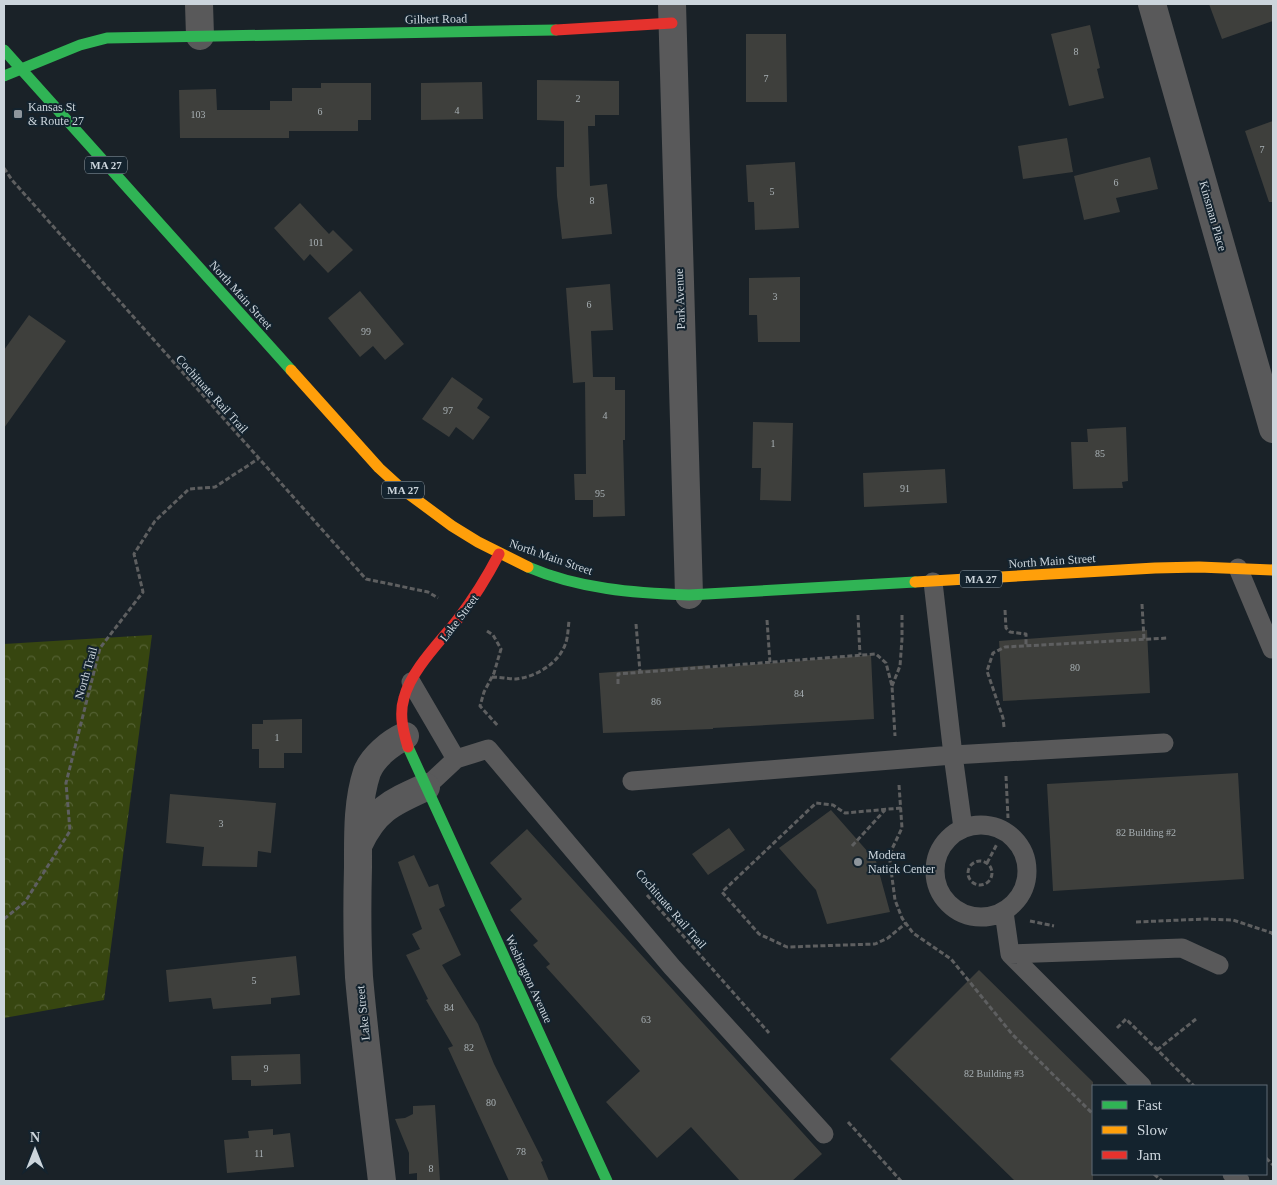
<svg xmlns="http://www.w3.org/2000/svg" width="1277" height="1185" viewBox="0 0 1277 1185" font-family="Georgia,serif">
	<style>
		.forest { fill: url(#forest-crowns) }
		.building { fill: #3e3f3c }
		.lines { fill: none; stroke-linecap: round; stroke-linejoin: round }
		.path { stroke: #5e5f60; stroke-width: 3; stroke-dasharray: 5 2.5; stroke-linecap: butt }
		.lane { stroke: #59595a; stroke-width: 19 }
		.street { stroke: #59595a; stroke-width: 28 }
		.fast { stroke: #30b455; stroke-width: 11 }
		.slow { stroke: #ff9f0a; stroke-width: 11 }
		.jam { stroke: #e5322d; stroke-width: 11 }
		.poi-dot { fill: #8e969d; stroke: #14232e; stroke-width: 2 }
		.labels { text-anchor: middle; stroke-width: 4; stroke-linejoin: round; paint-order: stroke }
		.number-label { font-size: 10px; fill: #a8b0b4 }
		.shield { fill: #14232e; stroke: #95a0a8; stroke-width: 1 }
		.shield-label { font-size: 11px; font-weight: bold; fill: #ccd5dc }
		.street-label { font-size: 12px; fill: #ccd5dc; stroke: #14232e }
		.poi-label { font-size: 12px; fill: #ccd5dc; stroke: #14232e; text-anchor: start }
	</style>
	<defs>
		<pattern id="forest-crowns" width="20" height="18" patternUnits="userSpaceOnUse" patternTransform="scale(1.25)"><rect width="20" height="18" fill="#374610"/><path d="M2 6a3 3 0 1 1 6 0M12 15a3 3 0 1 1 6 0" fill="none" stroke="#536032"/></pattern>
	</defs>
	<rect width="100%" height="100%" fill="#1a2228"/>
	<path class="forest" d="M 152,635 L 104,1000 L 4,1018 L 4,644 Z"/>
	<path class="building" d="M 1209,4 L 1273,4 L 1273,21 L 1222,39 Z
		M 1090,25 L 1100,68 L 1097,69 L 1104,98 L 1069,106 L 1051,34 Z
		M 746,34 L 786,34 L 787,102 L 746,102 Z
		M 537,80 L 619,81 L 619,115 L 595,115 L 595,126 L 588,126 L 590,186 L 607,184 L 612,234 L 562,239 L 557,196 L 556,167 L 564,167 L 564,121 L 537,120 Z
		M 482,82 L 483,119 L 421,120 L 421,83 Z
		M 321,83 L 371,83 L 371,120 L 358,120 L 358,131 L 289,131 L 289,138 L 180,138 L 179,90 L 216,89 L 217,110 L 270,110 L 270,101 L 292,101 L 292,88 L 321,88 Z
		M 1273,121 L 1273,202 L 1269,202 L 1245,131 Z
		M 1067,138 L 1073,172 L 1023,179 L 1018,146 Z
		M 1150,157 L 1158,189 L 1116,198 L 1120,212 L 1084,220 L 1074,176 Z
		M 795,162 L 799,228 L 755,230 L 754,202 L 748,202 L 746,165 Z
		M 300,203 L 329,234 L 333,230 L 353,250 L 328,273 L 310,254 L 304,261 L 274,228 Z
		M 800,277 L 800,342 L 758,342 L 757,315 L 749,315 L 749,278 Z
		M 610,284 L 613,330 L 591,331 L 593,377 L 615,377 L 615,390 L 625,390 L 625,440 L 623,440 L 625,516 L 593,517 L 593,500 L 575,500 L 574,474 L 586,474 L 585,382 L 573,383 L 566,288 Z
		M 360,291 L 404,344 L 385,360 L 373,346 L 360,357 L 328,318 Z
		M 29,315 L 66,341 L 4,428 L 4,350 Z
		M 452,377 L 483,399 L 477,408 L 490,417 L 473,440 L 456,427 L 449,437 L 422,419 Z
		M 753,422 L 793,423 L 791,501 L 760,500 L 761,468 L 752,468 Z
		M 1126,427 L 1128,481 L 1122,482 L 1123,488 L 1073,489 L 1071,442 L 1088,442 L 1087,429 Z
		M 945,469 L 947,503 L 864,507 L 863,473 Z
		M 1147,630 L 1150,693 L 1003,701 L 999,641 Z
		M 871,655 L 874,719 L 713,728 L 713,729 L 603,733 L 599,673 L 709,665 L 709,668 Z
		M 302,719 L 302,753 L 284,753 L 284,768 L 259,768 L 259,749 L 252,749 L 252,724 L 263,724 L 263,720 Z
		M 1238,773 L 1244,879 L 1053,891 L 1047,784 Z
		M 170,794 L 276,803 L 271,853 L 258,851 L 257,867 L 202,866 L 204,847 L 166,843 Z
		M 831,810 L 876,861 L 890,912 L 827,924 L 816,890 L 779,848 Z
		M 729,828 L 745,850 L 708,875 L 692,854 Z
		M 527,829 L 822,1154 L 792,1181 L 740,1181 L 691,1127 L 657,1158 L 606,1102 L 640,1071 L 546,967 L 550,964 L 533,945 L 538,941 L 510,910 L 522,899 L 490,863 Z
		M 414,855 L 429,887 L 438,884 L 445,906 L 439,909 L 461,955 L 442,965 L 478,1024 L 494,1064 L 543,1161 L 541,1162 L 549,1181 L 509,1181 L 448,1048 L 453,1046 L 426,1000 L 428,999 L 406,955 L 420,949 L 412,934 L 422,929 L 398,862 Z
		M 296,956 L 300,995 L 271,998 L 271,1004 L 213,1009 L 211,998 L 169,1002 L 166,970 Z
		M 979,970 L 1093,1082 L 1093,1181 L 1015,1181 L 890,1059 Z
		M 300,1054 L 301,1084 L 251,1086 L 251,1080 L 232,1080 L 231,1056 Z
		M 435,1105 L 440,1181 L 417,1181 L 417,1173 L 409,1174 L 409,1153 L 395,1119 L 405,1118 L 413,1114 L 413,1106 Z
		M 273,1129 L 273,1135 L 290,1133 L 294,1167 L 227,1173 L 224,1140 L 249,1138 L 248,1131 Z"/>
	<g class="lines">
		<path class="path" d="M 4,168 L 12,180 L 366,579 L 428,592 L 438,598
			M 1142,604 L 1144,639
			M 1005,610 L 1006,628 L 1010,632 L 1026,634 L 1026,646
			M 858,615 L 860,655
			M 767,620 L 770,663
			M 636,624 L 640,672
			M 487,631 L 493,635 L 501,649 L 494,673 L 484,692 L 480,706 L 498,726
			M 492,677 C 500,677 508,679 516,679 C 535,677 558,664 565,645 C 568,638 568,629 569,621
			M 618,684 L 618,674 L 876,654 L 886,663 L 892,686 L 895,736
			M 892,686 L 900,666 L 902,639 L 902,613
			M 1004,727 L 1003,718 L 987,671 L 993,653 L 1005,647 L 1168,638
			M 1006,776 L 1008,818
			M 899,785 L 902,828 L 892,849 L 890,862 L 895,900 L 902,918 L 913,933 L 951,959 L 1012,1034 L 1093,1114
			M 901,808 L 845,813 L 833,805 L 816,803 L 722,892 L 759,934 L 787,947 L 875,944 L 888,938 L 906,923
			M 852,846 L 885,810
			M968 873a12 12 0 1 1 24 0a12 12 0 1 1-24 0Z
			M 987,863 L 997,844
			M 647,895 L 769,1033
			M 4,919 L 25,902 L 70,831 L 66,783 L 100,648 L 143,592 L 134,554 L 155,521 L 189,489 L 215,487 L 258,459
			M 1030,921 L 1054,926
			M 1136,922 L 1205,919 L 1233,920 L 1272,933 L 1273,936
			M 1117,1028 L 1126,1019 L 1194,1086
			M 1157,1050 L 1196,1019
			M 848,1122 L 901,1181
			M 1266,1158 L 1273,1165
			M 1154,1174 L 1162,1181"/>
		<path class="lane" d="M 1238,568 L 1272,649 L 1273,649
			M 933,582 L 953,755 L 963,828
			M 411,682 L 456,759 L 426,787
			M 456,759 L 488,749 L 672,967 L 824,1134
			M 632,781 L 953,755 L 1164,743
			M935 871a46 46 0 1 1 92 0a46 46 0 1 1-92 0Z
			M 1004,912 L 1010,954 L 1142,1086
			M 1010,954 L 1182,948 L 1219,965
			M 1232,1174 L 1240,1181"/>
		<path class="street" d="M 199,4 L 200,36
			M 672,4 L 689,595
			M 1152,4 L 1273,429
			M 359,844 C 375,809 393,802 426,787
			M 382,1181 C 374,1113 365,1045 359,977 C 357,940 357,904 358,867 C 358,836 357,802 367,772 C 373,757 390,743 405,736"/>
		<path class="fast" d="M 4,50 L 291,370
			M 4,76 L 80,45 L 107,38 L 556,30
			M 528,567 C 579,589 634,593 689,595 L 915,582
			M 408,747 L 607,1181"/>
		<path class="slow" d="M 291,370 L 379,468 L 402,489 L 452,526 L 478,542 L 528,567
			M 915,582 L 1155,568 L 1199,567 L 1273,570"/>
		<path class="jam" d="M 556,30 L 672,23
			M 408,747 C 403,731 399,714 404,698 C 411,670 441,641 458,619 C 474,598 487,577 499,554"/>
	</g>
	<g class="poi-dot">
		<rect x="13" y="109" width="10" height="10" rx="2.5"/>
		<circle cx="858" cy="862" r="5"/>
	</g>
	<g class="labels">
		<g class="number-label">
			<text x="1076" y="55">8</text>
			<text x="766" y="82">7</text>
			<text x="578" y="102">2</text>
			<text x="457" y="114">4</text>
			<text x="320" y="115">6</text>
			<text x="198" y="118">103</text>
			<text x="1262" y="153">7</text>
			<text x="1116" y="186">6</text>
			<text x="772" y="195">5</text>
			<text x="592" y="204">8</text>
			<text x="316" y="246">101</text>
			<text x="775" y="300">3</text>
			<text x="589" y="308">6</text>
			<text x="366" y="335">99</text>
			<text x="448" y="414">97</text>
			<text x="605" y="419">4</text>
			<text x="773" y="447">1</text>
			<text x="1100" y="457">85</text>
			<text x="905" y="492">91</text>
			<text x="600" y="497">95</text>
			<text x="1075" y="671">80</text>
			<text x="799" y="697">84</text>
			<text x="656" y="705">86</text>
			<text x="277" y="741">1</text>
			<text x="221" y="827">3</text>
			<text x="1146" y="836">82 Building #2</text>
			<text x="254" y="984">5</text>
			<text x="449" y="1011">84</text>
			<text x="646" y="1023">63</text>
			<text x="469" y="1051">82</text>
			<text x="266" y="1072">9</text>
			<text x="994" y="1077">82 Building #3</text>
			<text x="491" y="1106">80</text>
			<text x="521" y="1155">78</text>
			<text x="259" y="1157">11</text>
			<text x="431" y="1172">8</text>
		</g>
		<g class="shield">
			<rect x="85" y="156.5" width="42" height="17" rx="4"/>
			<rect x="382" y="481.5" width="42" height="17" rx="4"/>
			<rect x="960" y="570.5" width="42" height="17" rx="4"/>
		</g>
		<g class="shield-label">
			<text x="106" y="169">MA 27</text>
			<text x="403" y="494">MA 27</text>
			<text x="981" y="583">MA 27</text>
		</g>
		<g class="street-label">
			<text transform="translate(436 19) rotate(-1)" y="4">Gilbert Road</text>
			<text transform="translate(1213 216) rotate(74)" y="4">Kinsman Place</text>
			<text transform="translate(241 295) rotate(48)" y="4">North Main Street</text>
			<text transform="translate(680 299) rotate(-92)" y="4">Park Avenue</text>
			<text transform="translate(212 394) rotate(48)" y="4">Cochituate Rail Trail</text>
			<text transform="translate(551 557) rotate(19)" y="4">North Main Street</text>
			<text transform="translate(1052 561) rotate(-4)" y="4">North Main Street</text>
			<text transform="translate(459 618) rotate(-53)" y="4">Lake Street</text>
			<text transform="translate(86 673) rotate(-74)" y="4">North Trail</text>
			<text transform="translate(671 909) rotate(49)" y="4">Cochituate Rail Trail</text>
			<text transform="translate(529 979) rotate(65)" y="4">Washington Avenue</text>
			<text transform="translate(363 1013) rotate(-96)" y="4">Lake Street</text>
		</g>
		<g class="poi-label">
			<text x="28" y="111">Kansas St<tspan x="28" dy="14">&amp; Route 27</tspan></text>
			<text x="868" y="859">Modera<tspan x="868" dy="14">Natick Center</tspan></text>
		</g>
	</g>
	<rect width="1277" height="1185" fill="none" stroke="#ccd5dc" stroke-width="10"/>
	<rect x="1092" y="1085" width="175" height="90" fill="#14232e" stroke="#5e6a74"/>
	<rect x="1102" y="1101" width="25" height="8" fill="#30b455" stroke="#5e6a74"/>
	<text x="1137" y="1110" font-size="15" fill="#ccd5dc">Fast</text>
	<rect x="1102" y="1126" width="25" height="8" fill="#ff9f0a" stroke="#5e6a74"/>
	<text x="1137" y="1135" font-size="15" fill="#ccd5dc">Slow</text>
	<rect x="1102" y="1151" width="25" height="8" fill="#e5322d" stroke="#5e6a74"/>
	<text x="1137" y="1160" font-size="15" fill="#ccd5dc">Jam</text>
	<g transform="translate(35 1150)" stroke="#14232e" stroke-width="4" paint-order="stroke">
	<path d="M0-4L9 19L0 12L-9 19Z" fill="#ccd5dc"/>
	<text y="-8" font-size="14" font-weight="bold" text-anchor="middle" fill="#ccd5dc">N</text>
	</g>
</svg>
